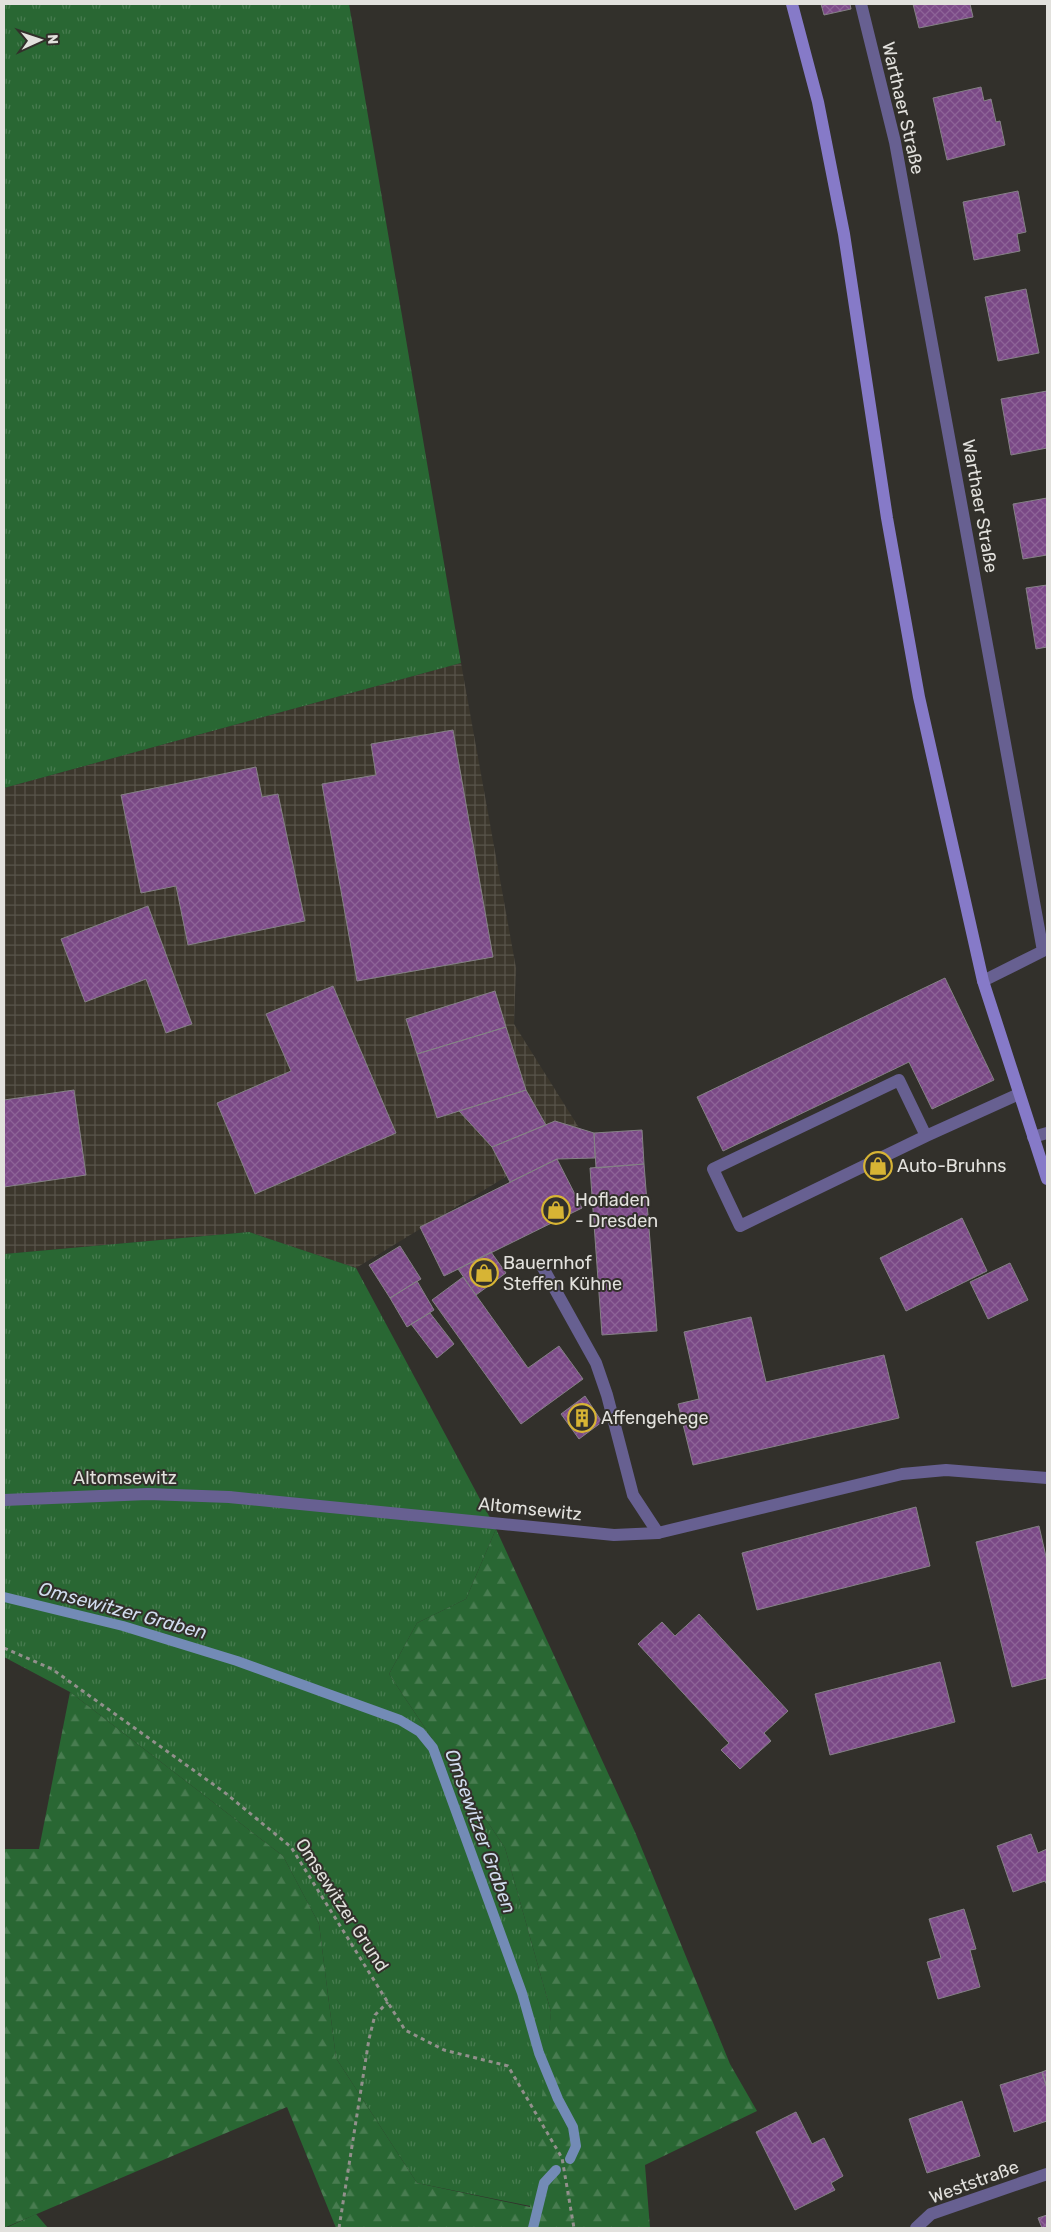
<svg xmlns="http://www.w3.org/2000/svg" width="1051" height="2232" viewBox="0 0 1051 2232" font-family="Rubik,sans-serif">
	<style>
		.industrial { fill: url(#industrial-grid) }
		.grass { fill: url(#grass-tufts) }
		.forest { fill: url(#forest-firs) }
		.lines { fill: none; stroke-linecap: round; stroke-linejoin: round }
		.stream { stroke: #738bb6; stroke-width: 10 }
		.building { fill: url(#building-cross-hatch); stroke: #858186 }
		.path { stroke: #92908c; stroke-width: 3; stroke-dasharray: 4 4; stroke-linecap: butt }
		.lane { stroke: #676091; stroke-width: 12 }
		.street { stroke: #676091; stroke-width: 12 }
		.secondary { stroke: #867ac8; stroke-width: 12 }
		.labels { text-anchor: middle; stroke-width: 4; stroke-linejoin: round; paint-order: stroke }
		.street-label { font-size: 18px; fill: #e2e1dd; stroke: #32302b }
		.poi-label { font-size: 18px; fill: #e2e1dd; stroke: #32302b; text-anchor: start }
		.water-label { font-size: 19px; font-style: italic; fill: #d1dcee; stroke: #32302b }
	</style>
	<defs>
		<pattern id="industrial-grid" width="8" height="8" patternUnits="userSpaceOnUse" patternTransform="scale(1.25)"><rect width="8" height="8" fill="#3c372c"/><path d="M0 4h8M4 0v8" fill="none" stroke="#58544a"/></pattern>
		<pattern id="grass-tufts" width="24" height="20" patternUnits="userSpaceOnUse" patternTransform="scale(1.25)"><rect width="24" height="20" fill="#296733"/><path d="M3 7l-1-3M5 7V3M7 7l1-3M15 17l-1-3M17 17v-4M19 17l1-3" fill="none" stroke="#487c50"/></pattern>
		<pattern id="forest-firs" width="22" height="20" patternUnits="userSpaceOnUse" patternTransform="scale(1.25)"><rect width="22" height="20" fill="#296733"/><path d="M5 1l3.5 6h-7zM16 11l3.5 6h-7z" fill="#487c50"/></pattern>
		<pattern id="building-cross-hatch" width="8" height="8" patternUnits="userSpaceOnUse" patternTransform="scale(1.25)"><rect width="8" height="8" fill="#7a4986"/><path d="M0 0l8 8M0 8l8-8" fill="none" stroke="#8d6397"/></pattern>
	</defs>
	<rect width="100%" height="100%" fill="#32302b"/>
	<path class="industrial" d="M 461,663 L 516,968 L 514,1024 L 581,1131 L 356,1268 L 249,1232 L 4,1254 L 4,788 Z"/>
	<path class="grass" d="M 4,4 L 349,4 L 461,663 L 4,788 Z
		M 249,1232 L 356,1268 L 496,1529 L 466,1599 L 417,1623 L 389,1674 L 505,1848 L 551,2012 L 535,2207 L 417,2183 L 336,2058 L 319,1924 L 283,1856 L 70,1692 L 4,1657 L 4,1254 Z
		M 36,2214 L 48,2228 L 6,2228 Z"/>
	<path class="forest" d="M 496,1529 L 635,1832 L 730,2064 L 757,2111 L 645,2165 L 650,2228 L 336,2228 L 287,2107 L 4,2228 L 4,1849 L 39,1849 L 70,1692 L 283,1856 L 319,1924 L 336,2058 L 417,2183 L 530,2207 L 551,2012 L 505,1848 L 389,1674 L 417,1623 L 466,1599 Z"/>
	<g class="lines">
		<path class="stream" d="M 4,1597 L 123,1626 L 237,1661 L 400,1720 L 420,1732 L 433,1748 L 522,1993 L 539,2053 L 558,2099 L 573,2127 L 576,2146 L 570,2159
			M 533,2228 L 544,2183 L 556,2170"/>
	</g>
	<path class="building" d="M 821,4 L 850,4 L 851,9 L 824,15 Z
		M 913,4 L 970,4 L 973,17 L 919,28 Z
		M 981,87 L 984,101 L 991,99 L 996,122 L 1000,121 L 1005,145 L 947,160 L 933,98 Z
		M 1018,191 L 1026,232 L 1017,234 L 1020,251 L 974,260 L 963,202 Z
		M 1026,289 L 1039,353 L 998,361 L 985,297 Z
		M 1047,391 L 1047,448 L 1011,455 L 1001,399 Z
		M 1047,498 L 1047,555 L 1023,559 L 1013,504 Z
		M 1047,585 L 1047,647 L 1036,649 L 1026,588 Z
		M 453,730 L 493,957 L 357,981 L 322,784 L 376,775 L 371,744 Z
		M 256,767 L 262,797 L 278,794 L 305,921 L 188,945 L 176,886 L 141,893 L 121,795 Z
		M 148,906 L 192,1024 L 166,1033 L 146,979 L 85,1002 L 61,939 Z
		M 945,978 L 994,1080 L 932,1109 L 909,1062 L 723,1151 L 697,1097 Z
		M 333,986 L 396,1133 L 255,1194 L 217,1103 L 291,1071 L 266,1014 Z
		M 495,991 L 506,1027 L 417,1054 L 406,1019 Z
		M 506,1027 L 526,1090 L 437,1118 L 417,1054 Z
		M 74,1090 L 86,1175 L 4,1187 L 4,1100 Z
		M 526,1090 L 546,1125 L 492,1147 L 459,1111 Z
		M 555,1121 L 594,1133 L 595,1158 L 557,1159 L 510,1182 L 492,1147 Z
		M 642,1130 L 644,1164 L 596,1168 L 594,1133 Z
		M 557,1159 L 582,1208 L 444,1276 L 420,1227 Z
		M 644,1164 L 657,1331 L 602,1335 L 590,1168 Z
		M 962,1218 L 987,1271 L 906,1311 L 880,1258 Z
		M 400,1246 L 421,1279 L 390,1298 L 369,1265 Z
		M 491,1252 L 506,1273 L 476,1295 L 458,1269 Z
		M 1010,1263 L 1028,1300 L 988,1319 L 970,1282 Z
		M 463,1277 L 528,1368 L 559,1346 L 583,1379 L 521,1424 L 432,1300 Z
		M 417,1281 L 434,1310 L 407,1327 L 390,1298 Z
		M 430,1313 L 454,1344 L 437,1358 L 411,1324 Z
		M 751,1317 L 766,1382 L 884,1355 L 899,1418 L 693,1465 L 678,1404 L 699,1399 L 684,1332 Z
		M 585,1396 L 602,1422 L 579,1439 L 561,1414 Z
		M 916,1507 L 930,1566 L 757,1610 L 742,1553 Z
		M 1039,1526 L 1047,1561 L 1047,1678 L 1012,1687 L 976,1542 Z
		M 699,1614 L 788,1711 L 764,1733 L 771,1741 L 740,1769 L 721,1750 L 729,1743 L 638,1644 L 662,1622 L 675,1636 Z
		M 940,1662 L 955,1722 L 830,1755 L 815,1694 Z
		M 1031,1834 L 1038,1853 L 1047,1849 L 1047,1885 L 1045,1881 L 1013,1892 L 997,1846 Z
		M 964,1909 L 976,1949 L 970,1950 L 980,1987 L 938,1999 L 927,1962 L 941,1958 L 929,1919 Z
		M 1047,2070 L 1047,2088 L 1042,2072 Z
		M 1042,2072 L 1047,2088 L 1047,2121 L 1014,2132 L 1000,2085 Z
		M 962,2101 L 980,2156 L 927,2173 L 909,2119 Z
		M 796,2112 L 812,2144 L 824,2138 L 843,2176 L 831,2183 L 835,2190 L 795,2210 L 756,2132 Z
		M 1047,2215 L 1047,2228 L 1042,2228 L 1038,2218 Z"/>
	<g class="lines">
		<path class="path" d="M 4,1648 L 52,1669 L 224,1792 L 291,1847 L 405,2030 L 444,2050 L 508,2066 L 562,2158 L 574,2228
			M 339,2228 L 369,2039 L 375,2015 L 388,2002"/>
		<path class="lane" d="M 861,4 L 895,142 L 1043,951 L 983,981
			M 926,1136 L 740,1226 L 713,1169 L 899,1080 L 926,1136 L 1019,1094
			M 1033,1137 L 1047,1133
			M 542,1266 L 596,1363 L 607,1395 L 633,1495 L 658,1533"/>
		<path class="street" d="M 4,1500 L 148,1494 L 229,1497 L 614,1535 L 658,1533 L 902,1474 L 946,1470 L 1047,1478
			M 916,2228 L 931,2214 L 1047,2174"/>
		<path class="secondary" d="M 792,4 L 818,102 L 844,234 L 887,518 L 919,697 L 983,981 L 1047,1179"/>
	</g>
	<defs>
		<symbol id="shop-ring" viewBox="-11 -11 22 22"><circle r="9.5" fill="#32302b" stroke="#d7b434" stroke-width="1.5"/><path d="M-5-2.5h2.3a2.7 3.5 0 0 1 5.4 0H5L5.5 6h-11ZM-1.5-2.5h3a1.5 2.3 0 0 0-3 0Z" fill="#d7b434"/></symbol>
		<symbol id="building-ring" viewBox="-11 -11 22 22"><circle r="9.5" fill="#32302b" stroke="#d7b434" stroke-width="1.5"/><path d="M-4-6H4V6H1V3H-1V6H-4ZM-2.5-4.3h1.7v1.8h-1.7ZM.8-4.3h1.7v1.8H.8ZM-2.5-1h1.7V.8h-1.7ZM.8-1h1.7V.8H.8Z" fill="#d7b434"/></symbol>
	</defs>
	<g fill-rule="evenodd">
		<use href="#shop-ring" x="862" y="1150" width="32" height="32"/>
		<use href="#shop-ring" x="540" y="1194" width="32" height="32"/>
		<use href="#shop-ring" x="468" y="1257" width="32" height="32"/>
		<use href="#building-ring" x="566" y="1402" width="32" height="32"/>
	</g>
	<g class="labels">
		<g class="street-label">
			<text transform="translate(903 108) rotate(77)" y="6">Warthaer Straße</text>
			<text transform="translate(980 506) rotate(80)" y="6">Warthaer Straße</text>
			<text x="125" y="1484">Altomsewitz</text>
			<text transform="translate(530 1509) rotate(6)" y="6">Altomsewitz</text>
			<text transform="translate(342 1905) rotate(57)" y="6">Omsewitzer Grund</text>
			<text transform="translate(974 2182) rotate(-20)" y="6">Weststraße</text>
		</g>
		<g class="poi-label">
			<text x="897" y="1172">Auto-Bruhns</text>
			<text x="575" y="1206">Hofladen<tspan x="575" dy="21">- Dresden</tspan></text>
			<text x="503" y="1269">Bauernhof<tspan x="503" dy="21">Steffen Kühne</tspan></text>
			<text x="601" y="1424">Affengehege</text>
		</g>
		<g class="water-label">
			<text transform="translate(123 1610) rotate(15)" y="7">Omsewitzer Graben</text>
			<text transform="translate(481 1831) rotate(70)" y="7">Omsewitzer Graben</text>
		</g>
	</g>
	<rect width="1051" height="2232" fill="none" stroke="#e2e1dd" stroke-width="10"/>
	<g transform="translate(40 40) rotate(87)" stroke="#32302b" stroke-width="4" paint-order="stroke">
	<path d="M0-4L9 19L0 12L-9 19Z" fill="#e2e1dd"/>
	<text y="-8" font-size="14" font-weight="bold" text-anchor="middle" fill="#e2e1dd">N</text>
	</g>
</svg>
